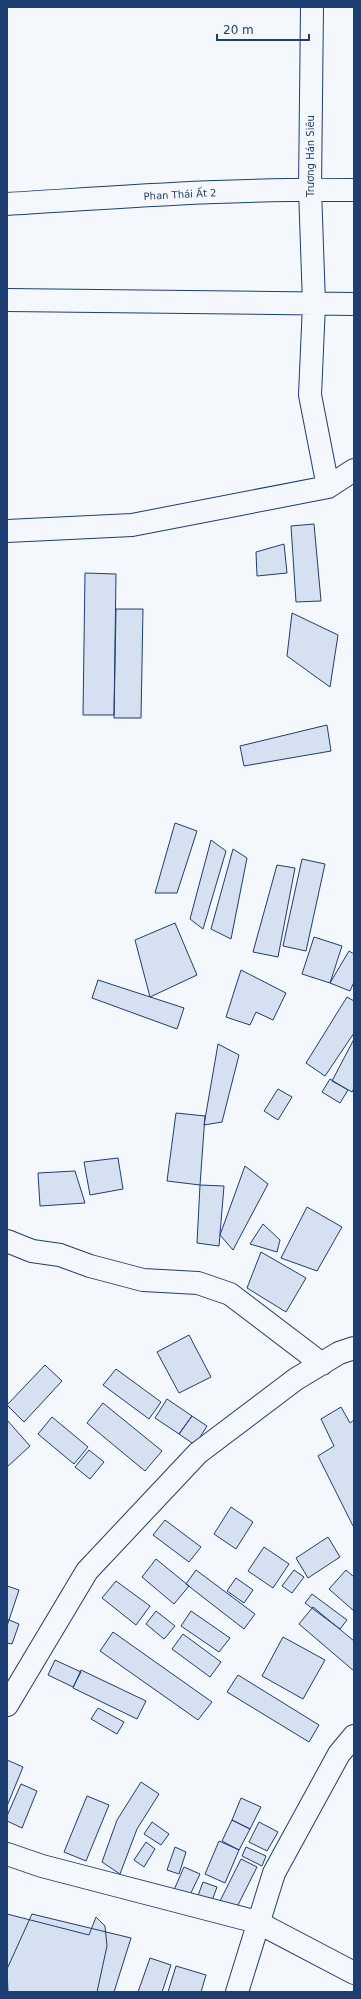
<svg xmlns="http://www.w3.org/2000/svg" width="361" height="1999" viewBox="0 0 361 1999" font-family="'DejaVu Sans',sans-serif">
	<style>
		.building { fill: #d5e0f0; stroke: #1d3f73 }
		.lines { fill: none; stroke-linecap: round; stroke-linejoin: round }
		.minor-casing { stroke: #1d3f73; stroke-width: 24 }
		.minor { stroke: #f4f7fb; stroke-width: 22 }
		.labels { text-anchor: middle; stroke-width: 3; stroke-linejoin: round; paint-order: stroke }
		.street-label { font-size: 10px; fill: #1d3f73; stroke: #f4f7fb }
	</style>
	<rect width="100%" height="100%" fill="#f4f7fb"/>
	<path class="building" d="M 314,524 L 321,601 L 296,602 L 291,526 Z
		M 284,544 L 287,573 L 257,576 L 256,552 Z
		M 85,573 L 116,574 L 114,715 L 83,715 Z
		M 116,609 L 143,609 L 141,718 L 114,718 Z
		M 292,613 L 338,635 L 330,687 L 287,656 Z
		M 327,725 L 331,751 L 244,766 L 240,746 Z
		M 175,823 L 197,831 L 177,893 L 155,893 Z
		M 211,840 L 226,851 L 203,929 L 190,919 Z
		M 233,849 L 247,858 L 231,939 L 211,929 Z
		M 302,859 L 325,864 L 306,951 L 283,946 Z
		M 277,865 L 295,868 L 278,957 L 253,952 Z
		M 175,923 L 197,975 L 150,997 L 135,940 Z
		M 314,937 L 342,946 L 330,983 L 302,974 Z
		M 349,951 L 354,954 L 354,982 L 350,991 L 330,983 Z
		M 241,970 L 286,993 L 273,1020 L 256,1012 L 250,1025 L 226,1017 Z
		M 98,980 L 184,1008 L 177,1029 L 92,998 Z
		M 347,997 L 354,1001 L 354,1033 L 325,1076 L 306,1063 Z
		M 354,1039 L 354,1088 L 352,1092 L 332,1081 Z
		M 218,1044 L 239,1055 L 222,1122 L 204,1125 Z
		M 330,1079 L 348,1090 L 340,1103 L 322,1092 Z
		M 278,1089 L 292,1097 L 278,1120 L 264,1111 Z
		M 176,1113 L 205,1116 L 200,1185 L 167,1181 Z
		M 118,1158 L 123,1189 L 90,1195 L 84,1162 Z
		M 245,1166 L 268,1184 L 233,1250 L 220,1235 Z
		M 75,1171 L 85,1203 L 40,1206 L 38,1173 Z
		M 200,1185 L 224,1186 L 219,1246 L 197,1243 Z
		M 307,1207 L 342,1227 L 317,1271 L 281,1258 Z
		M 263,1224 L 280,1240 L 277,1252 L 250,1244 Z
		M 261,1252 L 306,1278 L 286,1312 L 247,1288 Z
		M 189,1335 L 211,1377 L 179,1393 L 157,1352 Z
		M 45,1365 L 62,1381 L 24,1422 L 7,1405 Z
		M 116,1369 L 161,1402 L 149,1419 L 103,1385 Z
		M 167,1399 L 192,1416 L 179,1434 L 155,1418 Z
		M 103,1403 L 162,1451 L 145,1471 L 87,1423 Z
		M 341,1407 L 350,1423 L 354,1420 L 354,1525 L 353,1526 L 318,1456 L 334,1446 L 321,1419 Z
		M 192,1416 L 207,1426 L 195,1445 L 179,1434 Z
		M 52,1417 L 88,1447 L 74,1464 L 38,1434 Z
		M 7,1420 L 30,1446 L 7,1467 Z
		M 89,1450 L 104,1462 L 90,1479 L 75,1467 Z
		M 231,1507 L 253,1522 L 236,1549 L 214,1534 Z
		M 165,1520 L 201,1547 L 189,1562 L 153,1535 Z
		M 328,1537 L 340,1557 L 308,1578 L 296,1558 Z
		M 264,1547 L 289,1564 L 273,1588 L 248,1571 Z
		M 156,1559 L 189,1586 L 174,1604 L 142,1577 Z
		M 196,1570 L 255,1614 L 244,1629 L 186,1584 Z
		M 294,1570 L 304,1577 L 292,1593 L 282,1586 Z
		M 346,1570 L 354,1577 L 354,1611 L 329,1589 Z
		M 236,1578 L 253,1590 L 244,1603 L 227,1591 Z
		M 116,1581 L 150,1606 L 136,1625 L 102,1598 Z
		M 7,1586 L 19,1590 L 9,1620 L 7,1619 Z
		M 312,1594 L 347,1620 L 340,1629 L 305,1603 Z
		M 313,1607 L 354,1641 L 354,1671 L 299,1624 Z
		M 156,1611 L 175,1626 L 164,1639 L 146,1624 Z
		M 191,1611 L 230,1638 L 219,1652 L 181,1626 Z
		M 9,1620 L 19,1624 L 12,1644 L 7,1643 L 7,1626 Z
		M 113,1632 L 212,1702 L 198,1720 L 100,1651 Z
		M 183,1634 L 221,1662 L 210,1677 L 172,1649 Z
		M 283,1637 L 325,1660 L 303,1699 L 262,1676 Z
		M 55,1660 L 81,1672 L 73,1687 L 48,1675 Z
		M 81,1670 L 146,1701 L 137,1719 L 73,1688 Z
		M 238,1675 L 319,1725 L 309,1742 L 227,1692 Z
		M 98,1708 L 124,1722 L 117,1734 L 91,1719 Z
		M 7,1760 L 23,1767 L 7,1806 Z
		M 141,1782 L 159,1794 L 137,1829 L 120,1874 L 102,1862 L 117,1820 Z
		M 21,1784 L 37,1791 L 22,1828 L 7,1821 L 7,1816 Z
		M 87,1796 L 109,1805 L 86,1861 L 64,1852 Z
		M 241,1798 L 261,1807 L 250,1829 L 232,1820 Z
		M 232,1820 L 250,1829 L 239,1850 L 222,1841 Z
		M 152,1822 L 169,1834 L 161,1845 L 144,1834 Z
		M 259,1822 L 278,1832 L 267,1851 L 249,1842 Z
		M 219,1841 L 239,1850 L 225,1883 L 205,1874 Z
		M 146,1842 L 155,1849 L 144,1867 L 134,1860 Z
		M 175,1847 L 186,1852 L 179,1874 L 167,1870 Z
		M 246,1847 L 266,1856 L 262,1866 L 242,1856 Z
		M 241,1859 L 257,1867 L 236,1909 L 220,1901 Z
		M 184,1867 L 200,1874 L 189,1897 L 174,1890 Z
		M 203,1882 L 217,1887 L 210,1906 L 196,1901 Z
		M 7,1914 L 89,1935 L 96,1917 L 105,1926 L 107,1946 L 97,1992 L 7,1992 Z
		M 32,1914 L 131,1938 L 114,1992 L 8,1992 L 7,1969 Z
		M 150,1958 L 171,1965 L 162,1992 L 138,1992 Z
		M 176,1966 L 206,1975 L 201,1992 L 168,1992 Z"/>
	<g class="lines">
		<defs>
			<path id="minor" d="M 312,7 L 310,189 L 314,304 L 310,395 L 328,487
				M 7,204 C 123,197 238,188 354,190
				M 7,300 L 354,304
				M 7,531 L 132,525 L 328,487 L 354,470
				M 7,1241 L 32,1251 L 60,1255 L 90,1266 L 143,1280 L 198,1283 L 230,1294 L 322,1364
				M 7,1705 L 87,1571 L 198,1453 L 296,1379 L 339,1353 L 354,1348
				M 7,1854 L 42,1866 L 257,1922 L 354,1973
				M 237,1992 L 274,1873 L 339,1754 L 354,1736"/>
		</defs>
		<use href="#minor" class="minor-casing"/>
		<use href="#minor" class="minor"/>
	</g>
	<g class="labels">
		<g class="street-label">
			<text transform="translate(310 156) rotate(-90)" y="4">Trương Hán Siêu</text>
			<text transform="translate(180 194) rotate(-3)" y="4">Phan Thái Ất 2</text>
		</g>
	</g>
	<rect width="361" height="1999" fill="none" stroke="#1d3f73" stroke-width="16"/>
	<path d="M217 34v6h92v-6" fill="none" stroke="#1d3f73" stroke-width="2"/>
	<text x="223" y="34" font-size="12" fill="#1d3f73" stroke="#f4f7fb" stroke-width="3" paint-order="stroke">20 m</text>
</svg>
